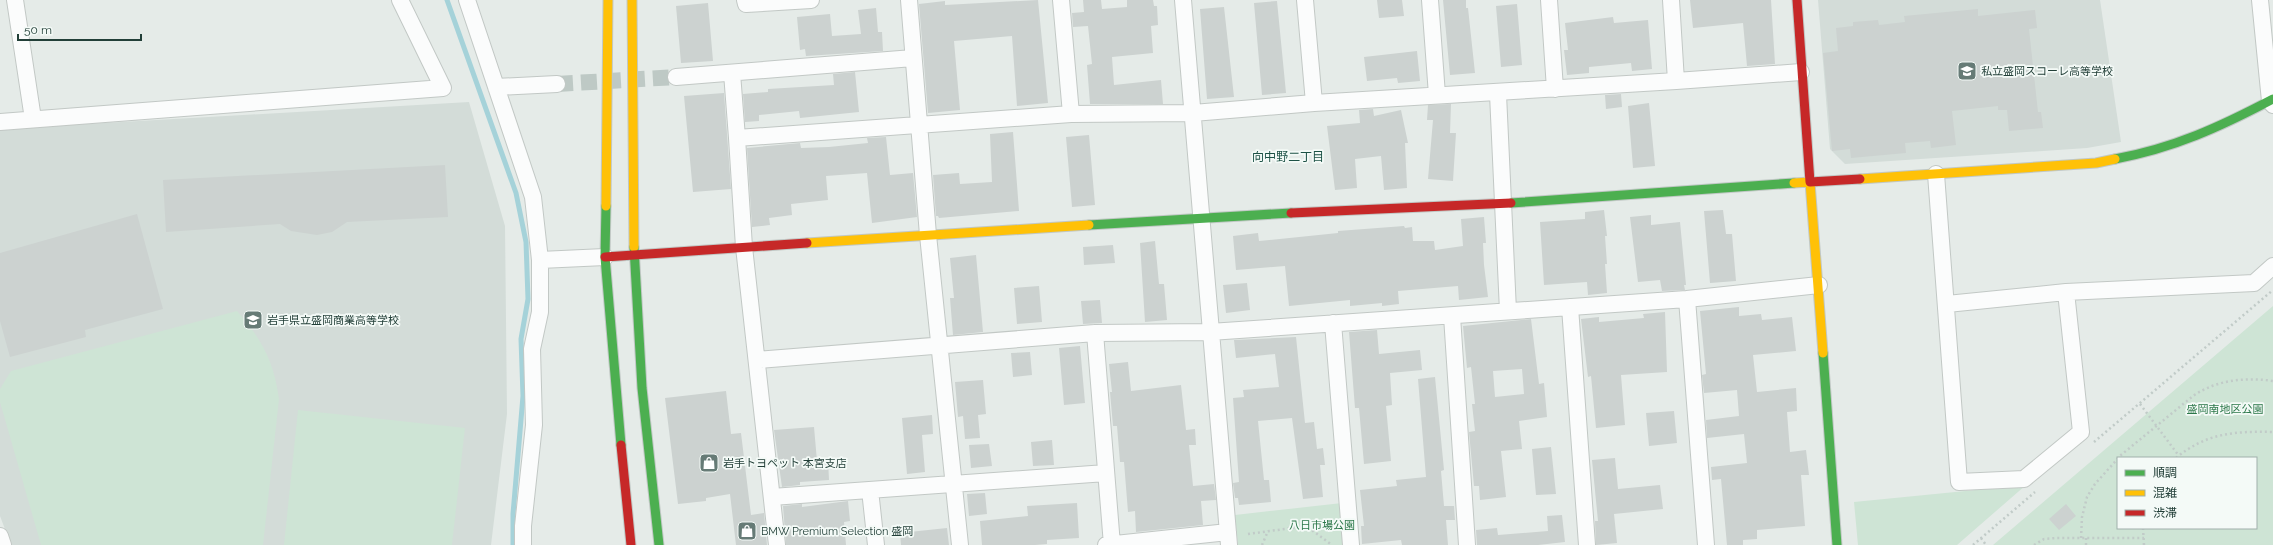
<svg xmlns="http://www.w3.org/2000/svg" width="2273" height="545" viewBox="0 0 2273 545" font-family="Raleway,'Noto Sans JP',sans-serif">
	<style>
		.built { fill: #d3dcd8 }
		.green { fill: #cee4d5; fill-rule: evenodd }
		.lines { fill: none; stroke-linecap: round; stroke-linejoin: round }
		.stream { stroke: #a5d2d9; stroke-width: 5 }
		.building { fill: #ccd2d0; fill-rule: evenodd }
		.street-tunnel { stroke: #bec9c5; stroke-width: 16; stroke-dasharray: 16 8; stroke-linecap: butt }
		.street-casing { stroke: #c2c8c5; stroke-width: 18 }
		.fast-casing { stroke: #c1c8c5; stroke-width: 11 }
		.slow-casing { stroke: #c1c8c5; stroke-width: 11 }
		.jam-casing { stroke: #c1c8c5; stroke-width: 11 }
		.path { stroke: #c1cbc8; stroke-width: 2.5; stroke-dasharray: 2 3; stroke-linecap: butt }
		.street { stroke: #fbfcfc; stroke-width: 16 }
		.fast { stroke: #4caf50; stroke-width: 9 }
		.slow { stroke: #ffc107; stroke-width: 9 }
		.jam { stroke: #c62828; stroke-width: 9 }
		.labels { text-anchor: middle; stroke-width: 3.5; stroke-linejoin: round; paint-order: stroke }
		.poi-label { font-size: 11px; fill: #223f38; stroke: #f4faf7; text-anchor: start }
		.park-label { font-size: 11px; fill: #2b7749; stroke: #f4faf7 }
		.neighbourhood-label { font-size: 12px; fill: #1d5246; stroke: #f4faf7 }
	</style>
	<rect width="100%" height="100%" fill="#e5ebe8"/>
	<path class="built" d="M 1818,0 L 2100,0 L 2121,142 L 2087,148 L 1845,164 L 1830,149 Z
		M 469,102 L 505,226 L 507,414 L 491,545 L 11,545 L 0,516 L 0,129 Z"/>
	<path class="green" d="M 2273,306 L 2273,545 L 1993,545 ZM 2118,458 L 2256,458 L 2256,528 L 2118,528 Z
		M 237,311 C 262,339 274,362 279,399 L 263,545 L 41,545 L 0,402 L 0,389 L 11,371 Z
		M 298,410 L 465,428 L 452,545 L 284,545 Z
		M 2026,485 L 1957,545 L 1858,545 L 1854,502 Z
		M 1342,503 L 1346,545 L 1238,545 L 1235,515 Z"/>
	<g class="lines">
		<path class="stream" d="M 447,0 L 516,193 L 526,242 L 528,299 L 521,339 L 523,396 L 513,514 L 513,545"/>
	</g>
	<path class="building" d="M 1038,0 L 1048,103 L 1017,106 L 1012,36 L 954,41 L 960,110 L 928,113 L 919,4 L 945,1 L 945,5 Z
		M 1083,0 L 1101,0 L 1102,9 L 1127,7 L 1127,0 L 1153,0 L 1154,6 L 1157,6 L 1158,25 L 1151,26 L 1153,53 L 1112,57 L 1114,85 L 1161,80 L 1163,104 L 1090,104 L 1087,65 L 1092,64 L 1088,26 L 1073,27 L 1072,13 L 1084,12 Z
		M 1377,0 L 1402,0 L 1404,16 L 1379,18 Z
		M 1443,0 L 1466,0 L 1466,8 L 1468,8 L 1475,73 L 1450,75 Z
		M 1690,0 L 1771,0 L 1775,64 L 1747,66 L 1743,23 L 1693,28 Z
		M 1277,1 L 1286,93 L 1262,95 L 1254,3 Z
		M 708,3 L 713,61 L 681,63 L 676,6 Z
		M 1517,4 L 1522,65 L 1501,67 L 1496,6 Z
		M 1224,7 L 1234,97 L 1207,99 L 1200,9 Z
		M 876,8 L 878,32 L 882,32 L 883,51 L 806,56 L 805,49 L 800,50 L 797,17 L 830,14 L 832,36 L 861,34 L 858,10 Z
		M 1978,9 L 1978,16 L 2035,10 L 2037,28 L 2029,29 L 2038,112 L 2041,112 L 2043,128 L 2009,131 L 2007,110 L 1998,110 L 1998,106 L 1952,111 L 1956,145 L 1931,148 L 1930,141 L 1905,143 L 1906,153 L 1851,158 L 1850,149 L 1832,151 L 1823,53 L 1838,51 L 1836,28 L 1853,26 L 1853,22 L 1878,20 L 1879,25 L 1905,22 L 1904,16 Z
		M 1613,17 L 1614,23 L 1648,20 L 1652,69 L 1632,71 L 1631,63 L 1589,67 L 1589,73 L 1567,75 L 1564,50 L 1568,50 L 1565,23 Z
		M 1417,51 L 1420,81 L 1398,83 L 1397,78 L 1367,81 L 1364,57 Z
		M 855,72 L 859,112 L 800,118 L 799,111 L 759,115 L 759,121 L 745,122 L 743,94 L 768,92 L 768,89 L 834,85 L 833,74 Z
		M 724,93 L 731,189 L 693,192 L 684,96 Z
		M 1621,94 L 1622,107 L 1606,109 L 1605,95 Z
		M 1649,103 L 1655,166 L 1633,168 L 1628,106 Z
		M 1451,104 L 1450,133 L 1456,133 L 1453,181 L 1428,179 L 1433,120 L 1427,120 L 1428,105 Z
		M 1373,109 L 1374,116 L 1401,110 L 1408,143 L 1405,143 L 1407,188 L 1384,190 L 1381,156 L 1355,159 L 1357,188 L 1335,190 L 1327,126 L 1360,123 L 1359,110 Z
		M 1013,132 L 1019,211 L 939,218 L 938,216 L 936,216 L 933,175 L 959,173 L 960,184 L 992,182 L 990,134 Z
		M 1089,135 L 1095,205 L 1072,207 L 1066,137 Z
		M 886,137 L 890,175 L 913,173 L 917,217 L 872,223 L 867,173 L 826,176 L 828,200 L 791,204 L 792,215 L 769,218 L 770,225 L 752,227 L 747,148 L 800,143 L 801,148 L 829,147 L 868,143 L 867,138 Z
		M 445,165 L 448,217 L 347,222 L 332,232 L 317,235 L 291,231 L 280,224 L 166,232 L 163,180 Z
		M 1604,210 L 1607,236 L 1605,236 L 1607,264 L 1605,264 L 1607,293 L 1588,295 L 1587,282 L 1544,285 L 1540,222 L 1585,219 L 1585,212 Z
		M 1723,210 L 1726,234 L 1732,234 L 1736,281 L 1710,283 L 1704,211 Z
		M 137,214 L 163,309 L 85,330 L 86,337 L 10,357 L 0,321 L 0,253 Z
		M 1651,215 L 1651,225 L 1680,222 L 1686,285 L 1684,285 L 1685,290 L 1662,291 L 1660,280 L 1638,282 L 1630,217 Z
		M 1484,217 L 1486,243 L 1483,243 L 1484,265 L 1488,297 L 1459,300 L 1458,286 L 1398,291 L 1399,304 L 1382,306 L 1382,303 L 1350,306 L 1350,300 L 1289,306 L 1285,266 L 1236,270 L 1233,236 L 1258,233 L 1259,241 L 1338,233 L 1338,231 L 1404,226 L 1405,228 L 1412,227 L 1413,241 L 1434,241 L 1435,250 L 1463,246 L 1461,219 Z
		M 1155,241 L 1159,284 L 1164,284 L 1167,320 L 1145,322 L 1140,243 Z
		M 1113,245 L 1115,263 L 1084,265 L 1083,247 Z
		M 976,255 L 983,332 L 953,335 L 950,298 L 954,298 L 950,258 Z
		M 1247,283 L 1250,310 L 1226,313 L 1223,285 Z
		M 1039,286 L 1042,322 L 1017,324 L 1014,288 Z
		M 1100,300 L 1102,323 L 1083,324 L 1081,301 Z
		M 1739,307 L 1739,316 L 1761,314 L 1762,320 L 1792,317 L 1796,351 L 1753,355 L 1757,392 L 1796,388 L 1797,411 L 1787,412 L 1790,452 L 1806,450 L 1809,475 L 1801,475 L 1805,526 L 1757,530 L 1757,539 L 1743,540 L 1743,545 L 1727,545 L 1721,479 L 1712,480 L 1711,467 L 1747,463 L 1744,434 L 1707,438 L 1706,420 L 1739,416 L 1737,390 L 1704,393 L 1702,375 L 1706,374 L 1700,311 Z
		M 1665,312 L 1667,372 L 1621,375 L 1625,425 L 1596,428 L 1591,376 L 1588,377 L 1581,319 L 1599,317 L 1599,322 L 1644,318 L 1643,314 Z
		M 1531,319 L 1539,384 L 1544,383 L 1547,417 L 1519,421 L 1522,449 L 1501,451 L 1506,497 L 1480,500 L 1479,486 L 1474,486 L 1469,432 L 1475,431 L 1472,404 L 1475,404 L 1471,367 L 1467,368 L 1463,326 ZM 1522,369 L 1524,394 L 1495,397 L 1493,371 Z
		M 1377,330 L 1379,354 L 1420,350 L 1422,370 L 1390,373 L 1392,405 L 1386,406 L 1391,461 L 1364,464 L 1359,408 L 1355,408 L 1349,332 Z
		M 1296,337 L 1305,423 L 1314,422 L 1317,449 L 1323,448 L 1325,465 L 1320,465 L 1323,497 L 1303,499 L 1292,418 L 1258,421 L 1264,480 L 1269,480 L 1271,502 L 1239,505 L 1238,498 L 1235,498 L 1233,483 L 1239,482 L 1233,398 L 1244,397 L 1243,390 L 1279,387 L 1275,354 L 1236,358 L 1234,340 Z
		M 1080,346 L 1085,403 L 1064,405 L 1059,348 Z
		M 1030,352 L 1032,375 L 1013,377 L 1011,353 Z
		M 1128,362 L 1131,391 L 1181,385 L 1186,430 L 1195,429 L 1196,445 L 1189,445 L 1193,486 L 1214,484 L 1216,500 L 1201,501 L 1203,525 L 1136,532 L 1135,511 L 1128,512 L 1124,462 L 1120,462 L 1117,426 L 1113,426 L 1110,392 L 1112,392 L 1109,364 Z
		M 1435,377 L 1444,470 L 1441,471 L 1444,506 L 1454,506 L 1455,520 L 1446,520 L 1448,545 L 1402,545 L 1401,540 L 1362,544 L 1361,526 L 1364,526 L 1360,490 L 1397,486 L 1396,480 L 1426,477 L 1418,379 Z
		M 983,380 L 986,414 L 978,415 L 980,438 L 965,439 L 963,416 L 958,417 L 955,382 Z
		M 726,391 L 731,434 L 741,433 L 751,515 L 764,513 L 767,545 L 736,545 L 730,494 L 706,498 L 706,501 L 678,504 L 665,398 Z
		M 1674,411 L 1677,443 L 1649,446 L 1646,413 Z
		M 932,415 L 933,434 L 922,435 L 925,472 L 907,474 L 902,418 Z
		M 814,427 L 817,461 L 828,460 L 829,480 L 800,482 L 800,485 L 782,487 L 774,430 Z
		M 1052,440 L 1054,465 L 1033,466 L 1031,442 Z
		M 989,444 L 992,466 L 971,468 L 969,445 Z
		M 1551,447 L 1556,494 L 1536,495 L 1532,449 Z
		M 1615,458 L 1618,489 L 1660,485 L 1663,509 L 1614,514 L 1617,543 L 1596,545 L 1595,521 L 1598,521 L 1592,460 Z
		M 985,493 L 987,514 L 969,516 L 967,494 Z
		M 848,501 L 850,521 L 844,522 L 846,545 L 786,545 L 783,506 L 802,504 L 802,507 Z
		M 1077,503 L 1079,538 L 1047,540 L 1047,544 L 1035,545 L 982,545 L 980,521 L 1028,516 L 1027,506 Z
		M 2066,504 L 2076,516 L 2059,530 L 2049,519 Z
		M 1562,515 L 1565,542 L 1538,545 L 1477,545 L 1476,530 L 1497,528 L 1498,535 L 1548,531 L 1547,516 Z
		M 947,528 L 949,545 L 901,545 L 900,533 Z"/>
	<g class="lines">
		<path class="street-tunnel" d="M 557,84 L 676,77"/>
		<defs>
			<path id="street" d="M 15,0 L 33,119
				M 467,0 L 533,197 L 540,260 L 540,312 L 532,349 L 534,425 L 523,526 L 523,545
				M 745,0 L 746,4 L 811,0
				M 909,0 L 928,235 L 960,545
				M 1061,0 L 1071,114
				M 1183,0 L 1229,545
				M 1305,0 L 1314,103 C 1435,95 1556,89 1676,81 L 1671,0
				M 1430,0 L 1437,95
				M 1549,0 L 1555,89
				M 2260,0 L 2270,101 L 2273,105
				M 732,73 L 737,138
				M 676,77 L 913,58
				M 1676,81 L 1801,72
				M 496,87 L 557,84
				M 1498,94 L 1508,311
				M 0,122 L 443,88 L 400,0
				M 1936,174 L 1959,482 L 2024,479 L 2081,432 L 2066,292 L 1947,304
				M 540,260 L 605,257
				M 2066,292 L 2254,283 L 2273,266
				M 1687,299 L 1819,285
				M 1570,307 L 1587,545
				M 1452,316 L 1467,545
				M 1333,323 L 1351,545
				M 1095,333 L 1112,545
				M 757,360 L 1095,333 L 1210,332 L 1687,299 L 1706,545
				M 870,490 L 876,545
				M 772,497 L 1106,473
				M 0,536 L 3,545
				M 777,545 L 744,247 L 737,138 L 1071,114 L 1193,113 L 1314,103
				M 1106,545 L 1228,532"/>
			<path id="fast" d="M 2115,159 C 2174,148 2220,127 2273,99
				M 1511,203 L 1794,183
				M 606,206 L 605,257 L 621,445
				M 1089,225 L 1291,213
				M 634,247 L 642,388 L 659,545
				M 1823,353 L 1837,545"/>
			<path id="slow" d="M 632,0 L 634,247
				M 1860,179 L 2096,163 L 2115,159
				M 1794,183 L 1810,182 L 1823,353
				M 606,206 L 608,0
				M 807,243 L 1089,225"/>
			<path id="jam" d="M 1797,0 L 1810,182 L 1860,179
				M 1291,213 L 1511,203
				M 605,257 L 807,243
				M 621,445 L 631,545"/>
		</defs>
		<use href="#street" class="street-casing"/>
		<use href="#fast" class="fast-casing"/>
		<use href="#slow" class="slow-casing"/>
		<use href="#jam" class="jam-casing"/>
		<path class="path" d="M 2140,404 L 2179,456
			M 2094,442 L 2273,290
			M 2176,458 C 2206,433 2235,431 2273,432
			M 2143,528 L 2144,545
			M 1248,534 L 1299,527 L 1313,531 L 1332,545
			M 1981,538 L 1986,545
			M 2081,538 L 2082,517 L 2087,497 L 2095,484 L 2121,455 L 2193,396 C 2216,380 2245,377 2273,381
			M 1262,545 L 1268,531
			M 1973,545 L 2035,492
			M 2034,545 L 2044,539 L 2057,538 L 2144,538
			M 2086,545 L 2086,538"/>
		<use href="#street" class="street"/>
		<use href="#fast" class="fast"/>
		<use href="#slow" class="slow"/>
		<use href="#jam" class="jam"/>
	</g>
	<defs>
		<symbol id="school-square" viewBox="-11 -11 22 22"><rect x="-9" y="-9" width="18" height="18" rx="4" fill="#667b76" stroke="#f4faf7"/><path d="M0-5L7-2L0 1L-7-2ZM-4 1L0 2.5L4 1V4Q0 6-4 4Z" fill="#fff"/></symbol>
		<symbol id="shop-square" viewBox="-11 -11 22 22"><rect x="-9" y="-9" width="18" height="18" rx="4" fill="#667b76" stroke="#f4faf7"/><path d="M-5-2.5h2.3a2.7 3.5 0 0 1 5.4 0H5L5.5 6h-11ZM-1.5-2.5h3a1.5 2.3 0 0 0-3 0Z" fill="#fff"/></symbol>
	</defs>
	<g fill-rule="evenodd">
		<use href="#school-square" x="1956" y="60" width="22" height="22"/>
		<use href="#school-square" x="242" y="309" width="22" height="22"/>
		<use href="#shop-square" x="698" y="452" width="22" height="22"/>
		<use href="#shop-square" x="736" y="520" width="22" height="22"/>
	</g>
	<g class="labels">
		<g class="poi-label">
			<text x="1981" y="75">私立盛岡スコーレ高等学校</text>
			<text x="267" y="324">岩手県立盛岡商業高等学校</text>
			<text x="723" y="467">岩手トヨペット 本宮支店</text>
			<text x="761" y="535">BMW Premium Selection 盛岡</text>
		</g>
		<g class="park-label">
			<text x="2225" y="413">盛岡南地区公園</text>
			<text x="1322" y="529">八日市場公園</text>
		</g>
		<g class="neighbourhood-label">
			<text x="1288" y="161">向中野二丁目</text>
		</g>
	</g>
	<rect x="2117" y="457" width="140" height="72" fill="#f4faf7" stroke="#a0afab"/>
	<rect x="2125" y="470" width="20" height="6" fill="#4caf50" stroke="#a0afab"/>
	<text x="2153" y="477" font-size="12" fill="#223f38">順調</text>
	<rect x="2125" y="490" width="20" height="6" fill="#ffc107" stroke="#a0afab"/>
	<text x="2153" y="497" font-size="12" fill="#223f38">混雑</text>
	<rect x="2125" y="510" width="20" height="6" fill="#c62828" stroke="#a0afab"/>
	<text x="2153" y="517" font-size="12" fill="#223f38">渋滞</text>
	<path d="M18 34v6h123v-6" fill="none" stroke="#223f38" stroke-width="2"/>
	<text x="24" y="34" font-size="12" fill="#223f38" stroke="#f4faf7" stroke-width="3" paint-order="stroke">50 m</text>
</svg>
